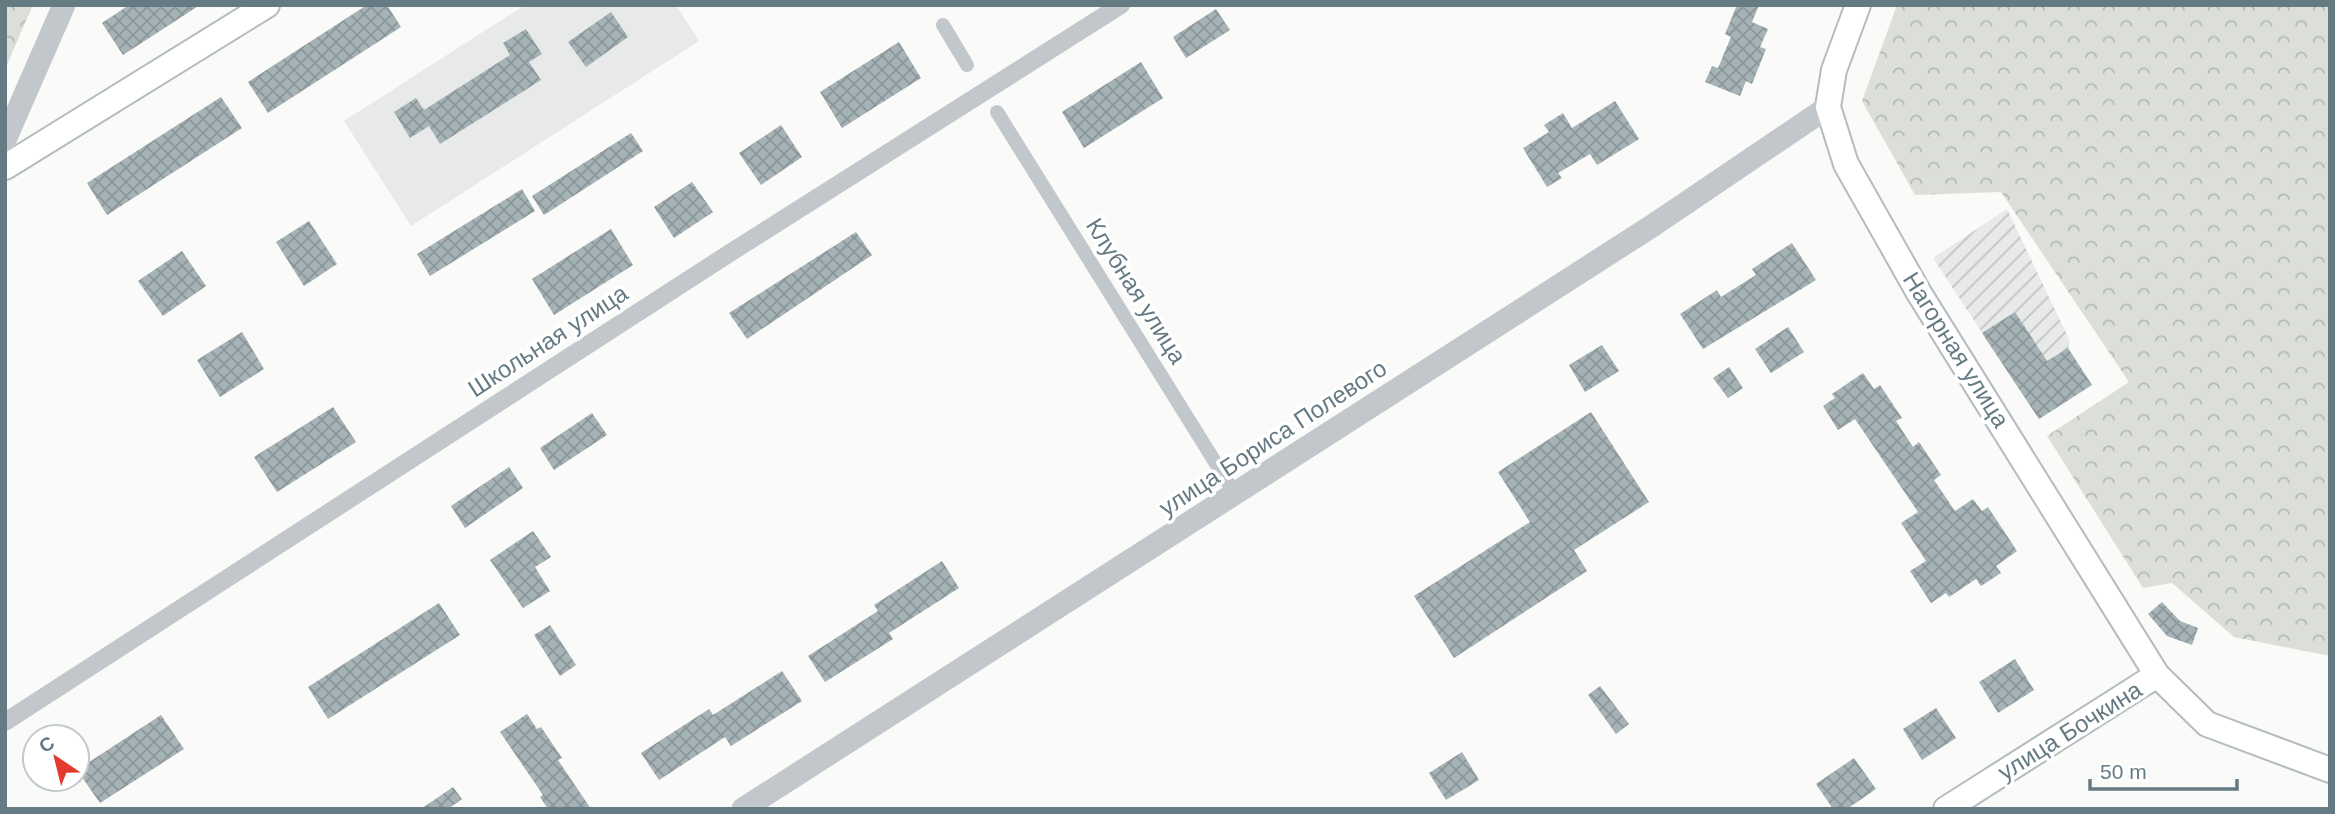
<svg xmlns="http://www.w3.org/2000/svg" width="2335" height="814" viewBox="0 0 2335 814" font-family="Helvetica,sans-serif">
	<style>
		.built { fill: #e8eae9 }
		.industrial { fill: url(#industrial-furrows) }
		.forest { fill: url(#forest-crowns) }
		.building { fill: url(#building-cross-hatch) }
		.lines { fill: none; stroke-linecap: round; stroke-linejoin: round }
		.secondary-casing { stroke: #b3bcbf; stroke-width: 28 }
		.pedestrian { stroke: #c1c7ca; stroke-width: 14 }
		.minor { stroke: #c1c7ca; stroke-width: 18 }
		.tertiary { stroke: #c1c7ca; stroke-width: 23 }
		.secondary { stroke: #fff; stroke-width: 24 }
		.labels { text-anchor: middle; stroke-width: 7; stroke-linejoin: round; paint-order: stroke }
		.street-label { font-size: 24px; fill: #657a83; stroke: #fff }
	</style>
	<defs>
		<pattern id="industrial-furrows" width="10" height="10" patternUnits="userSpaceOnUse" patternTransform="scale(1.75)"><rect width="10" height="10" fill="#e8eae9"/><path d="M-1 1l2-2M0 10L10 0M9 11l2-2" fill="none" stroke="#c0c3c2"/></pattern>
		<pattern id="forest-crowns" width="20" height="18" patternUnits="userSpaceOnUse" patternTransform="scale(1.75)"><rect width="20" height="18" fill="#dbdfd7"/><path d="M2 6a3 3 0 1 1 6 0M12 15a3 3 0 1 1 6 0" fill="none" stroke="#b5bab4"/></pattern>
		<pattern id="building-cross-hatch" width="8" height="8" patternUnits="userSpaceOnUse" patternTransform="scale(1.75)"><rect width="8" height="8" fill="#a5b2b6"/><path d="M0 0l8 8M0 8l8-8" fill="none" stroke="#8a9699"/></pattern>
	</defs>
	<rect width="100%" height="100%" fill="#fafaf8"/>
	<path class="built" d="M 525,5 L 676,5 L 699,41 L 411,226 L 344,121 Z"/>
	<path class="industrial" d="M 2007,209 L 2070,341 L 2068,348 L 2092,385 L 2039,419 L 1933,258 Z"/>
	<path class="forest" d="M 5,5 L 33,5 L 5,69 Z
		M 1897,5 L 2330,5 L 2330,656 L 2234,637 L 2172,583 L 2143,588 L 2047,436 L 2129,382 L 2001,192 L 1915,195 L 1862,101 Z"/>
	<path class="building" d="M 129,5 L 200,5 L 123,55 L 102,23 Z
		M 367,5 L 387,5 L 401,27 L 268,113 L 248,82 Z
		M 1737,5 L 1759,5 L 1752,22 L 1768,29 L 1760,47 L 1766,49 L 1752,84 L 1746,81 L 1740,96 L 1705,82 L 1712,66 L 1718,68 L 1731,37 L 1725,34 Z
		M 1216,9 L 1230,30 L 1186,58 L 1173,37 Z
		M 611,12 L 628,37 L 586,67 L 568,42 Z
		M 526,29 L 542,54 L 529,62 L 541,80 L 440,144 L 429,126 L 410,138 L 394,112 L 416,98 L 424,110 L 510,55 L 503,43 Z
		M 899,42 L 921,78 L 842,128 L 820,92 Z
		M 1141,62 L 1163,98 L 1084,148 L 1062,112 Z
		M 221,97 L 242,128 L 107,215 L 87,183 Z
		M 1615,101 L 1639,139 L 1597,165 L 1590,154 L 1558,173 L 1562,178 L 1547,187 L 1523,148 L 1549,132 L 1544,125 L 1563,113 L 1572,128 Z
		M 781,125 L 802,157 L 761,185 L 739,153 Z
		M 631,133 L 643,151 L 544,215 L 532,196 Z
		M 692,182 L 713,212 L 674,238 L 654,207 Z
		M 522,189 L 535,211 L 430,276 L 417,254 Z
		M 309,221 L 337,264 L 304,286 L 276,242 Z
		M 611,229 L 633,265 L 554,315 L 532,279 Z
		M 856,232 L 872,255 L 747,339 L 729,313 Z
		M 1792,243 L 1816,280 L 1703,349 L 1680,314 L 1717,290 L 1721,297 L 1756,275 L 1752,269 Z
		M 182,251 L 206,286 L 163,316 L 138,281 Z
		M 2015,312 L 2047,361 L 2068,348 L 2092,385 L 2039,419 L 1982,333 Z
		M 1788,327 L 1804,352 L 1771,373 L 1755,349 Z
		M 242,332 L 264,369 L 220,397 L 197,360 Z
		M 1602,345 L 1619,371 L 1585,392 L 1569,365 Z
		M 1729,367 L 1743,388 L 1728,398 L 1713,378 Z
		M 1863,373 L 1874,389 L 1880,385 L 1902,418 L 1896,421 L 1913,447 L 1919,442 L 1941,475 L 1934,480 L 1955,511 L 1973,499 L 1982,511 L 1988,507 L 2017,551 L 1996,566 L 2001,573 L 1981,586 L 1976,579 L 1949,597 L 1946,593 L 1931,603 L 1910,571 L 1926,561 L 1901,523 L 1918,512 L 1855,419 L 1838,430 L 1823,406 L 1835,398 L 1832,394 Z
		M 333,407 L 356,442 L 277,492 L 254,457 Z
		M 1591,412 L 1649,502 L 1574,550 L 1587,571 L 1454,658 L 1414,596 L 1530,522 L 1498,472 Z
		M 592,413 L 607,435 L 554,470 L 540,448 Z
		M 509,467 L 523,488 L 465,528 L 451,506 Z
		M 533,531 L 551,557 L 535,567 L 550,591 L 523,608 L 490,560 Z
		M 942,561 L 959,588 L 889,633 L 893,639 L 825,682 L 808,656 L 878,611 L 874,605 Z
		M 2162,602 L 2180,621 L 2198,628 L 2192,645 L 2167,636 L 2148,614 Z
		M 439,603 L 460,635 L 328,719 L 308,687 Z
		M 550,625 L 576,665 L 560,676 L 534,635 Z
		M 2015,659 L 2034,690 L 1998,713 L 1979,682 Z
		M 782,671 L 802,701 L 731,746 L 725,737 L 659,780 L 641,753 L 709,709 L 713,715 Z
		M 1600,686 L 1629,724 L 1616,734 L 1588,695 Z
		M 1936,708 L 1956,738 L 1922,760 L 1903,729 Z
		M 527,714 L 537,729 L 541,727 L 562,758 L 558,760 L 591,809 L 548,809 L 540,797 L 543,795 L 500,732 Z
		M 161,715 L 184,749 L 100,803 L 77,770 Z
		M 1462,752 L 1479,780 L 1446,800 L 1429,773 Z
		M 1854,758 L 1876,789 L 1847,809 L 1833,809 L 1816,784 Z
		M 453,787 L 462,799 L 448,809 L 421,809 Z"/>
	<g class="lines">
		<defs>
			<path id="secondary" d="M 1858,5 L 1834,70 L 1828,107 L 1846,164 L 1919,293 L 2157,675 L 2207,724 L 2330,770
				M 5,167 L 267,5
				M 1946,809 L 2157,675"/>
		</defs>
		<use href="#secondary" class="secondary-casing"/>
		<path class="pedestrian" d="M 943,25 L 967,65
			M 997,112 L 1235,494"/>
		<path class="minor" d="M 5,722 L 733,251 L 1121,5"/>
		<path class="tertiary" d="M 5,140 L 64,5
			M 743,809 L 1652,226 L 1828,107"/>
		<use href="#secondary" class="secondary"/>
	</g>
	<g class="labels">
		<g class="street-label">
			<text transform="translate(1136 291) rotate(58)" y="8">Клубная улица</text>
			<text transform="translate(548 341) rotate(-33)" y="8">Школьная улица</text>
			<text transform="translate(1956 350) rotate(58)" y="8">Нагорная улица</text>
			<text transform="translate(1273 438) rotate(-33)" y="8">улица Бориса Полевого</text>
			<text transform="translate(2070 731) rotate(-32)" y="8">улица Бочкина</text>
		</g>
	</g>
	<rect width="2335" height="814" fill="none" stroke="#657a83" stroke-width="14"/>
	<g transform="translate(56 758) rotate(325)"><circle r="33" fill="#ffffff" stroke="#c1cacd" stroke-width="2"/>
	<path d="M0-5L12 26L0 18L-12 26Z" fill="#e33a2f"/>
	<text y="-10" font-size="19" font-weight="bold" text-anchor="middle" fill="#657a83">С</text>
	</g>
	<path d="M2090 779v10h147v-10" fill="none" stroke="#657a83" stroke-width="3.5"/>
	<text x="2100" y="779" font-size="21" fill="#657a83" stroke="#ffffff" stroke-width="5" paint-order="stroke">50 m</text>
</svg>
